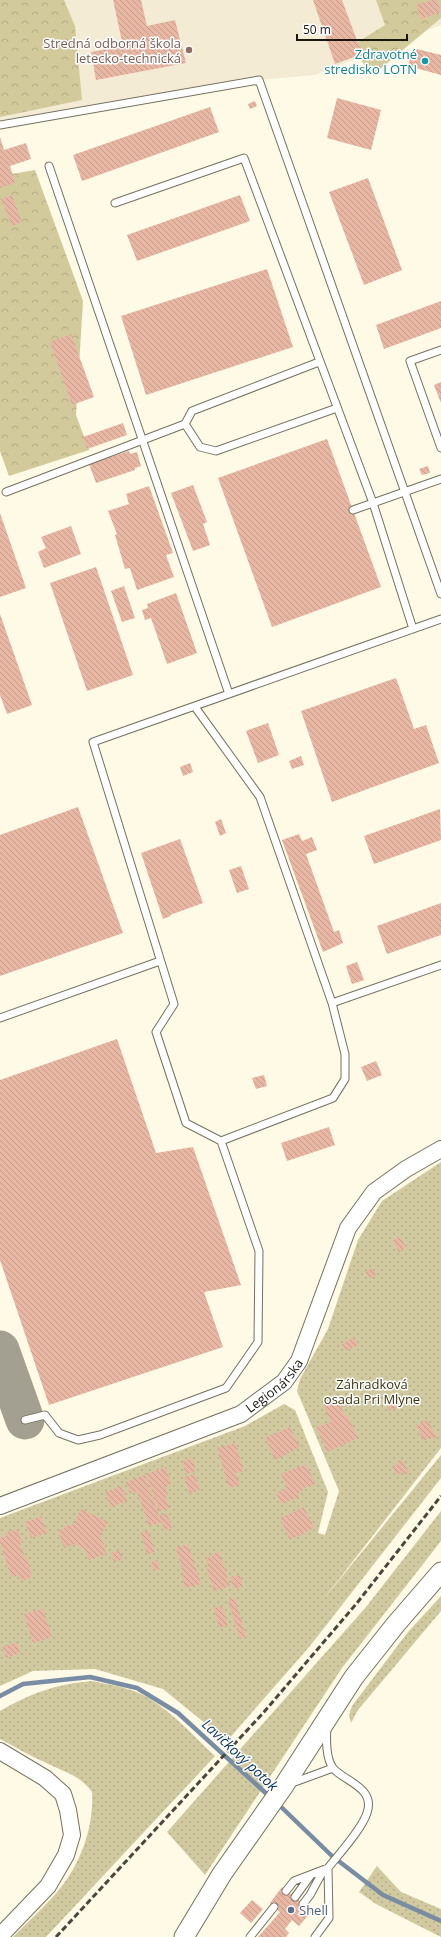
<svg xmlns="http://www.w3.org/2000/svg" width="441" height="1937" viewBox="0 0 441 1937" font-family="'Open Sans',sans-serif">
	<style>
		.education { fill: #f4ebd5 }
		.green { fill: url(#green-dots) }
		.forest { fill: url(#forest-crowns) }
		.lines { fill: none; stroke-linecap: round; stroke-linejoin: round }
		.stream { stroke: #788ca4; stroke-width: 4.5 }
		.taxiway { stroke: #a4a091; stroke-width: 39 }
		.building { fill: url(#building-back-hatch) }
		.service-casing { stroke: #75715f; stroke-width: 9 }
		.tertiary-casing { stroke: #75715f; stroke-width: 18 }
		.secondary-casing { stroke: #75715f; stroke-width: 21 }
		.service { stroke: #fff; stroke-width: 7 }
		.tertiary { stroke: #fff; stroke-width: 16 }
		.secondary { stroke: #fff; stroke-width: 19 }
		.rail { stroke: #49473d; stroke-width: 3; stroke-dasharray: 6 3; stroke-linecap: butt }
		.education-dot { fill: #8d6e63; stroke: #fff; stroke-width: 1.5 }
		.culture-dot { fill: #0f9aa8; stroke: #fff; stroke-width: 1.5 }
		.service-dot { fill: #5c6f8a; stroke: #fff; stroke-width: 1.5 }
		.labels { text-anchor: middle; stroke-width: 3; stroke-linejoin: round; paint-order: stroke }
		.education-label { font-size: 13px; fill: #785e54; stroke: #fff; text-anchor: end }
		.culture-label { font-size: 13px; fill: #0d838f; stroke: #fff; text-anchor: end }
		.street-label { font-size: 13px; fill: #191710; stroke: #fff }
		.park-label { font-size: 13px; fill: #3a330d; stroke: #fff }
		.service-label { font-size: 13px; fill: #4e5e75; stroke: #fff; text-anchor: start }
		.water-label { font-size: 14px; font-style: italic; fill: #05325f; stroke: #fff }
	</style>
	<defs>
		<pattern id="green-dots" width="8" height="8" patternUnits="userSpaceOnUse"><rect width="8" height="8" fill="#d1c99f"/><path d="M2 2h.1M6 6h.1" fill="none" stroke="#b3ac88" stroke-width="1.8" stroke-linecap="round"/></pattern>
		<pattern id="forest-crowns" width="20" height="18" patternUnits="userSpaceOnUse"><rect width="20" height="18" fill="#d3ca9c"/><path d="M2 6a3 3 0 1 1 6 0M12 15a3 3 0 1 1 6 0" fill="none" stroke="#b5ad85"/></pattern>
		<pattern id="building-back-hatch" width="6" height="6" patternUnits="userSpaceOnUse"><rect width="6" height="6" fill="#e8b7a4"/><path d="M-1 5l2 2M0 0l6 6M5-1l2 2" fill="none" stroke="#c69d8c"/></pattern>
	</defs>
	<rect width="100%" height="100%" fill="#fefae5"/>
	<path class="education" d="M 0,0 L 441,0 L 441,25 L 315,75 L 259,80 L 0,125 Z"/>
	<path class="green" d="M 441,1162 L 441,1448 L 322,1601 L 441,1455 L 441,1478 L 310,1646 L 227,1741 L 163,1689 L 95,1669 L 33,1671 L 0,1686 L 0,1518 L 245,1426 L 284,1404 L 295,1410 L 328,1492 L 318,1533 L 325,1535 L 339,1491 L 297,1391 L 300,1379 L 328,1329 L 358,1240 L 382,1201 Z
		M 441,1511 L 441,1541 L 342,1668 L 205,1875 L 167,1832 L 366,1607 Z
		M 441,1596 L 441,1611 L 358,1710 L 351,1723 L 349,1715 L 352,1706 L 408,1632 Z
		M 92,1681 C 106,1684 120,1686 134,1691 C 166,1704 190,1733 215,1756 L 46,1937 L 13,1937 C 29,1920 48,1904 62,1886 C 82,1860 94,1825 92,1792 C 79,1774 61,1771 42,1761 C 28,1755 14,1746 0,1739 L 0,1711 C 31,1693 56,1684 92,1681 Z
		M 377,1866 L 401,1892 L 441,1909 L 441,1937 L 376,1904 L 359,1892 Z"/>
	<path class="forest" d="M 0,0 L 64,0 L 75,26 L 82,100 L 0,117 Z
		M 376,0 L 441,0 L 441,18 L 373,75 L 350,47 L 385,25 Z
		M 35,170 L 83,301 L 76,415 L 89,450 L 9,476 L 0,451 L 0,176 Z"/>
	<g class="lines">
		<path class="stream" d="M 0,1696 L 23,1684 L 90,1677 L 137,1688 L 178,1713 L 270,1797
			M 277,1803 L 332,1856 L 383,1895 L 441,1921"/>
		<path class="taxiway" d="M 0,1350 L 25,1420"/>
	</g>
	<path class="building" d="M 113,0 L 141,0 L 147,26 L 175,20 L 186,63 L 96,80 L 91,52 L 123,46 Z
		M 313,0 L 342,0 L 362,54 L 335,64 Z
		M 432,0 L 437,0 L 441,12 L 421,19 L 416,5 Z
		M 413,48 L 441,55 L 441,75 L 408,66 Z
		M 337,98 L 381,110 L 371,150 L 327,138 Z
		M 255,101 L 257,106 L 250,109 L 248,104 Z
		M 210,107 L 219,132 L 82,181 L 73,155 Z
		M 0,137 L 4,150 L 26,143 L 31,159 L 10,166 L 15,183 L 0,188 Z
		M 368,178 L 402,270 L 364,285 L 329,192 Z
		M 12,195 L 22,222 L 12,226 L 1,199 Z
		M 240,195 L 250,221 L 137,261 L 127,235 Z
		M 267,269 L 293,347 L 146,395 L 121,316 Z
		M 441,301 L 441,328 L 384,349 L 376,325 Z
		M 71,334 L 94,397 L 72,405 L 50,342 Z
		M 441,382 L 441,403 L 434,385 Z
		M 123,423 L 127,435 L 87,449 L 83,437 Z
		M 327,439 L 381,587 L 272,627 L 218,478 Z
		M 129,451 L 130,454 L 137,452 L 141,466 L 135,468 L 135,470 L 96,483 L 89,464 Z
		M 428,466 L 430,473 L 422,475 L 419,469 Z
		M 193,485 L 207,522 L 203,524 L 210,545 L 193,551 L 171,493 Z
		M 149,486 L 173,553 L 166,555 L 174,577 L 137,590 L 130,568 L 125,569 L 115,535 L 117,534 L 108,511 L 129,504 L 126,494 Z
		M 0,513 L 26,588 L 0,597 Z
		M 71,526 L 81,554 L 44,568 L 38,552 L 46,548 L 41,537 Z
		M 96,567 L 133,675 L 87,691 L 50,583 Z
		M 124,586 L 135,618 L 122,622 L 111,591 Z
		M 176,593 L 197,653 L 167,664 L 151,618 L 145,620 L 142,610 L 148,608 L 147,604 Z
		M 0,614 L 32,705 L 7,714 L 0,695 Z
		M 396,678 L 414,729 L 426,725 L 439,763 L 332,802 L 301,711 Z
		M 268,723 L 279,755 L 258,763 L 246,731 Z
		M 301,756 L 304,765 L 292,769 L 289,761 Z
		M 190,763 L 193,772 L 183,776 L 180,767 Z
		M 78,807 L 123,933 L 0,976 L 0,835 Z
		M 440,809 L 441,840 L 374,864 L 364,836 Z
		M 221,819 L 226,833 L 220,836 L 215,822 Z
		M 299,834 L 302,841 L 312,837 L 317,850 L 306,854 L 334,932 L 339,930 L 343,943 L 323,952 L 282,840 Z
		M 180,839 L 203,903 L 170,915 L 171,916 L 163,919 L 141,853 Z
		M 241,866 L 249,889 L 237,893 L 229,870 Z
		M 441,903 L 441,935 L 387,954 L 377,926 Z
		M 357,962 L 364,980 L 352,984 L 346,966 Z
		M 117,1039 L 156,1153 L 193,1147 L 241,1285 L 204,1292 L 223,1347 L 49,1405 L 0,1260 L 0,1080 Z
		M 376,1061 L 382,1075 L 367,1081 L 361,1067 Z
		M 264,1075 L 267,1086 L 256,1089 L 252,1078 Z
		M 329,1127 L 335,1145 L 287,1161 L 281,1143 Z
		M 399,1236 L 406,1247 L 399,1252 L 392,1241 Z
		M 372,1268 L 376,1275 L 369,1279 L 365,1272 Z
		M 354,1337 L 358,1345 L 346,1351 L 342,1344 Z
		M 337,1398 L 345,1416 L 347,1415 L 358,1438 L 327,1452 L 316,1427 L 331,1422 L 323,1405 Z
		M 392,1400 L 397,1407 L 390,1411 L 386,1404 Z
		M 427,1420 L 437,1437 L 433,1439 L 431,1437 L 424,1441 L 416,1426 Z
		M 290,1427 L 300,1447 L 275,1460 L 265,1438 Z
		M 236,1443 L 243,1471 L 236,1473 L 240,1485 L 229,1488 L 217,1448 Z
		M 192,1458 L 196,1471 L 186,1474 L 182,1462 Z
		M 401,1459 L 409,1472 L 406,1475 L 403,1471 L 397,1475 L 392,1467 L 398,1464 L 397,1462 Z
		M 306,1464 L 315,1484 L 302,1489 L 303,1491 L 297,1494 L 299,1497 L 281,1504 L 276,1493 L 287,1488 L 281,1474 Z
		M 166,1467 L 171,1484 L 165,1486 L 168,1495 L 165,1496 L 170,1508 L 159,1511 L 146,1474 Z
		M 195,1474 L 200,1490 L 190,1494 L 184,1477 Z
		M 145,1475 L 159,1516 L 167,1513 L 172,1528 L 164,1530 L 162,1522 L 149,1526 L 137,1491 L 130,1494 L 126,1482 Z
		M 122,1486 L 127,1501 L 110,1507 L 105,1492 Z
		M 304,1507 L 314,1528 L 290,1540 L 280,1518 Z
		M 81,1509 L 108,1522 L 100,1536 L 102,1541 L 103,1541 L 106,1554 L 89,1560 L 85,1549 L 75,1544 L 64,1548 L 58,1531 L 65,1528 L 64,1526 L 76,1524 L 75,1522 Z
		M 41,1516 L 47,1533 L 31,1538 L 25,1522 Z
		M 18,1529 L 22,1542 L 20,1543 L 25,1558 L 27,1557 L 32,1577 L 21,1581 L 19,1575 L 11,1577 L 0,1542 L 0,1538 L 6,1536 L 5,1533 Z
		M 149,1530 L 155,1552 L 147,1554 L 141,1533 Z
		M 188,1544 L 201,1584 L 185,1588 L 182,1576 L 184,1575 L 176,1548 Z
		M 120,1550 L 123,1559 L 114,1562 L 111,1553 Z
		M 219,1551 L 230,1586 L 214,1591 L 207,1569 L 209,1568 L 206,1559 Z
		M 157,1560 L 160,1569 L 154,1571 L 151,1562 Z
		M 240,1575 L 243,1586 L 234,1589 L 230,1577 Z
		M 235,1598 L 246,1637 L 240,1639 L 228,1600 Z
		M 222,1606 L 228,1625 L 219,1628 L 214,1608 Z
		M 43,1609 L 52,1637 L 33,1643 L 24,1614 Z
		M 17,1642 L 20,1653 L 6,1658 L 3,1647 Z
		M 282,1887 L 312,1911 L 299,1926 L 292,1920 L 285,1929 L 289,1933 L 286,1937 L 258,1937 L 280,1912 L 270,1903 Z
		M 252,1900 L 263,1909 L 251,1923 L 240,1913 Z"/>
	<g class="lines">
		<defs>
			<path id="service" d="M 0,125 L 259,80 L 441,594
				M 49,166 L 229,694
				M 115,203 L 244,158 L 373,503 L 413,629
				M 441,350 L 410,361 L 441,448
				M 185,424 L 200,447 L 216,451 L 337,408
				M 6,492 L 185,424 L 192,411 L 319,362
				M 353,510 L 441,479
				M 195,707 L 260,797 L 332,1003 L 345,1054 L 345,1079 L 333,1098 L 221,1141
				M 332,1003 L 441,965
				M 0,1018 L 160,961
				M 25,1420 L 45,1415 L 59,1433 L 78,1440 L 100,1435 L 226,1388 L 258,1342 L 259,1251 L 221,1141 L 186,1123 L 156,1032 L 174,1004 L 93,742 L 441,619
				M 327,1728 C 326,1739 326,1759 333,1768 C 343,1781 376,1787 367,1813 C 362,1829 339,1854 328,1868
				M 292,1783 L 333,1768
				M 286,1891 L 294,1881 L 328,1868 L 329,1918 L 315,1937
				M 295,1897 L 311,1875
				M 303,1904 L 310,1895 L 323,1871
				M 250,1937 L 274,1907"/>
			<g id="tertiary">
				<path id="s1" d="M 0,1506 L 241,1414 L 284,1382 L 299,1361 L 348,1228 L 374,1192 L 406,1169 L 441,1149"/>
				<path d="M 0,1751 L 45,1778 L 63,1794 L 68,1810 L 72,1835 L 66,1855 L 48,1886 L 0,1936"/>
			</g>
			<path id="secondary" d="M 184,1937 L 222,1874 L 283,1787 L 354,1677 L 396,1624 L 441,1572"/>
		</defs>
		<use href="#service" class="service-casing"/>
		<use href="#tertiary" class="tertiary-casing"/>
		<use href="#secondary" class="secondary-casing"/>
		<use href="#service" class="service"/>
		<use href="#tertiary" class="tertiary"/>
		<use href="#secondary" class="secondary"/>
		<path class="rail" d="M 56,1937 L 264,1712 L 357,1603 L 441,1496"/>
	</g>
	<circle class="education-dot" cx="189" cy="50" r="4"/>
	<circle class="culture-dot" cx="425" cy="61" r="4"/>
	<circle class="service-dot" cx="291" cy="1910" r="4"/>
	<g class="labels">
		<g class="education-label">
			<text x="181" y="48">Stredná odborná škola<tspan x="181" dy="15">letecko-technická</tspan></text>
		</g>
		<g class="culture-label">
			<text x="417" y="59">Zdravotné<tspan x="417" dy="15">stredisko LOTN</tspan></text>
		</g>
		<g class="street-label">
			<text dy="5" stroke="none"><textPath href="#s1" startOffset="302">Legionárska</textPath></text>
		</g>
		<g class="park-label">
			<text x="372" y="1389">Záhradková<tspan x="372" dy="15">osada Pri Mlyne</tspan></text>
		</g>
		<g class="service-label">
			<text x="299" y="1915">Shell</text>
		</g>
		<g class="water-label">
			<text transform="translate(240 1755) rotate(43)" y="5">Lavičkový potok</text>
		</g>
	</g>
	<path d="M297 34v6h110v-6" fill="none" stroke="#191710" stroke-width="2"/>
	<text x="303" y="34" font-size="12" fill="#191710" stroke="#ffffff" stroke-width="3" paint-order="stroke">50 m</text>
</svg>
